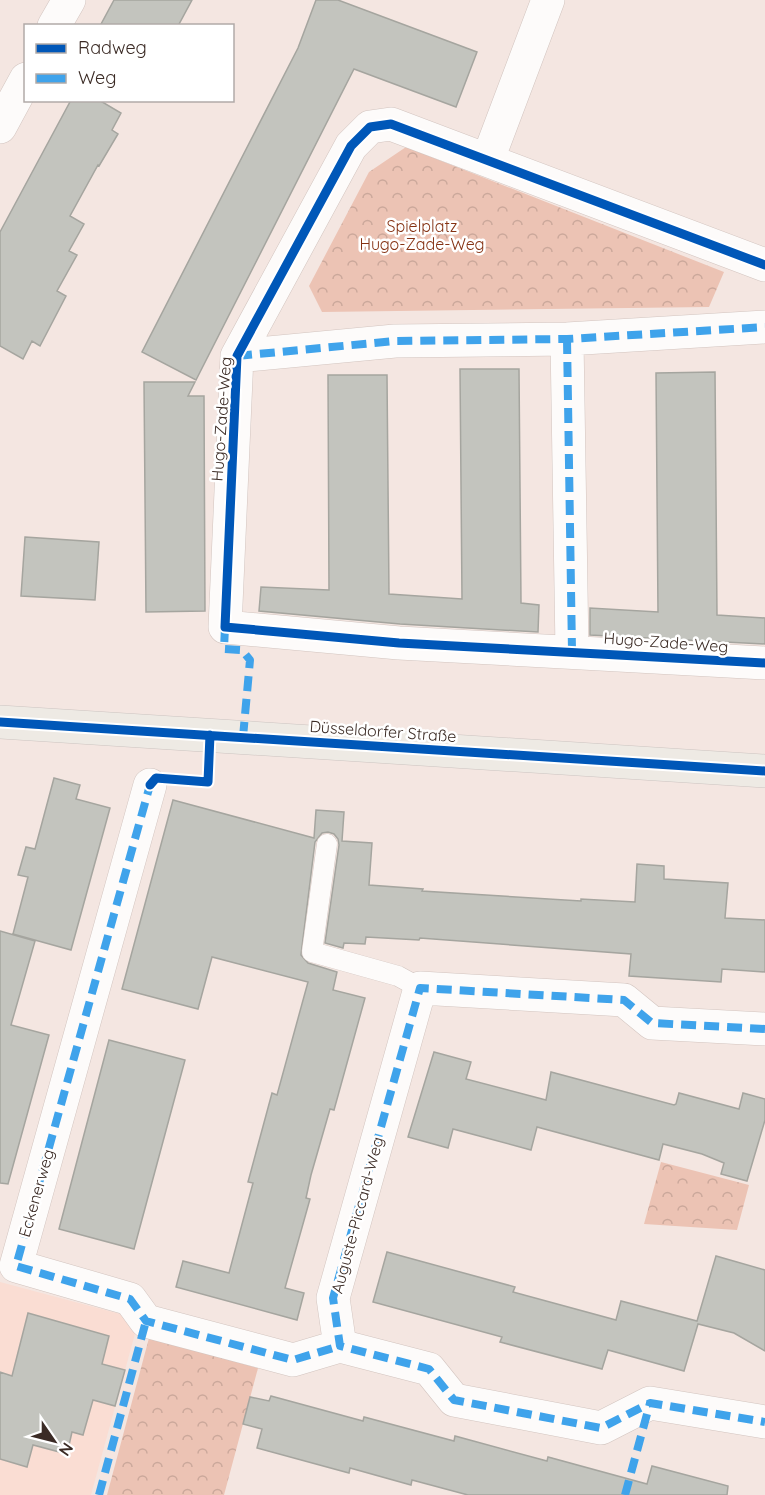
<svg xmlns="http://www.w3.org/2000/svg" width="765" height="1495" viewBox="0 0 765 1495" font-family="Quicksand,sans-serif">
	<style>
		.built { fill: #faddd3 }
		.park { fill: url(#park-crowns) }
		.building { fill: #c3c4be; stroke: #a5a59f; stroke-width: 1.5 }
		.lines { fill: none; stroke-linecap: round; stroke-linejoin: round }
		.service-casing { stroke: #d2c4bf; stroke-width: 21 }
		.minor-casing { stroke: #d2c4bf; stroke-width: 34 }
		.primary-casing { stroke: #ccc4c1; stroke-width: 34 }
		.service { stroke: #fdfbfa; stroke-width: 20 }
		.minor { stroke: #fdfbfa; stroke-width: 33 }
		.primary { stroke: #eeeae4; stroke-width: 33 }
		.quiet { stroke: #3fa3eb; stroke-width: 8; stroke-dasharray: 15 8; stroke-linecap: butt }
		.cycleway-casing { stroke: #fff; stroke-width: 13 }
		.cycleway { stroke: #0057b8; stroke-width: 9 }
		.labels { text-anchor: middle; stroke-width: 5; stroke-linejoin: round; paint-order: stroke }
		.park-label { font-size: 16px; fill: #853213; stroke: #fff }
		.street-label { font-size: 16px; fill: #3b2b25; stroke: #fff }
	</style>
	<defs>
		<pattern id="park-crowns" width="20" height="18" patternUnits="userSpaceOnUse" patternTransform="scale(1.5)"><rect width="20" height="18" fill="#ecc3b4"/><path d="M2 6a3 3 0 1 1 6 0M12 15a3 3 0 1 1 6 0" fill="none" stroke="#cba89b"/></pattern>
	</defs>
	<rect width="100%" height="100%" fill="#f4e6e1"/>
	<path class="built" d="M 0,1282 L 139,1319 L 91,1495 L 0,1495 Z"/>
	<path class="park" d="M 406,147 L 724,272 L 709,307 L 322,312 L 309,286 L 369,172 Z
		M 661,1162 L 749,1185 L 737,1230 L 644,1224 Z
		M 149,1338 L 258,1368 L 224,1495 L 107,1495 Z"/>
	<path class="building" d="M 114,0 L 192,0 L 178,26 L 100,26 Z
		M 316,0 L 338,0 L 477,52 L 456,107 L 354,69 L 196,380 L 142,352 L 298,48 Z
		M 71,100 L 99,100 L 121,113 L 112,130 L 118,134 L 99,166 L 98,165 L 70,216 L 84,224 L 69,251 L 77,255 L 57,291 L 66,296 L 40,346 L 32,341 L 23,359 L 0,346 L 0,232 Z
		M 460,369 L 519,369 L 521,603 L 539,605 L 538,632 L 400,624 L 259,611 L 261,587 L 329,590 L 328,375 L 387,375 L 389,594 L 462,599 Z
		M 715,372 L 717,615 L 765,618 L 765,644 L 590,635 L 590,608 L 658,612 L 656,373 Z
		M 144,382 L 195,382 L 188,396 L 204,396 L 205,611 L 146,612 Z
		M 25,537 L 99,542 L 95,600 L 21,596 Z
		M 54,778 L 80,785 L 76,799 L 110,808 L 71,950 L 13,934 L 28,877 L 18,875 L 26,847 L 35,849 Z
		M 173,800 L 314,838 L 316,810 L 344,812 L 342,841 L 372,843 L 369,885 L 423,889 L 422,891 L 581,901 L 581,899 L 635,902 L 637,864 L 664,866 L 664,879 L 728,883 L 725,918 L 765,920 L 765,972 L 722,969 L 721,982 L 629,976 L 631,954 L 420,938 L 419,940 L 366,937 L 365,944 L 344,943 L 343,948 L 325,943 L 339,845 L 338,839 L 334,834 L 328,832 L 322,833 L 315,842 L 301,955 L 308,963 L 337,972 L 333,990 L 365,998 L 334,1110 L 330,1109 L 311,1175 L 306,1198 L 310,1199 L 285,1288 L 304,1293 L 297,1320 L 176,1287 L 183,1261 L 229,1273 L 253,1183 L 248,1182 L 272,1093 L 277,1095 L 308,982 L 212,957 L 198,1009 L 122,989 Z
		M 0,931 L 35,941 L 11,1025 L 49,1035 L 8,1184 L 0,1183 Z
		M 109,1040 L 185,1060 L 134,1249 L 59,1229 Z
		M 434,1052 L 471,1062 L 466,1079 L 546,1100 L 551,1072 L 674,1105 L 676,1104 L 679,1093 L 739,1109 L 743,1093 L 765,1099 L 765,1120 L 747,1181 L 721,1174 L 724,1163 L 702,1154 L 663,1144 L 659,1160 L 537,1127 L 531,1150 L 453,1129 L 448,1148 L 408,1137 Z
		M 387,1252 L 515,1287 L 513,1292 L 616,1320 L 621,1301 L 697,1321 L 716,1256 L 765,1270 L 765,1351 L 734,1333 L 698,1324 L 684,1371 L 608,1350 L 602,1369 L 500,1342 L 502,1337 L 373,1302 Z
		M 28,1313 L 109,1336 L 102,1364 L 125,1370 L 115,1406 L 93,1400 L 83,1435 L 72,1432 L 67,1454 L 33,1445 L 27,1467 L 0,1459 L 0,1372 L 12,1376 Z
		M 271,1396 L 363,1421 L 364,1417 L 454,1441 L 455,1436 L 547,1461 L 548,1457 L 647,1484 L 652,1466 L 728,1486 L 727,1495 L 468,1495 L 412,1480 L 411,1485 L 350,1468 L 349,1473 L 257,1448 L 262,1429 L 243,1424 L 250,1397 L 269,1401 Z"/>
	<g class="lines">
		<defs>
			<path id="service" d="M 327,844 L 312,952 L 398,976 L 420,988"/>
			<path id="minor" d="M 54,26 L 69,0
				M 0,127 L 26,79
				M 488,159 L 548,0
				M 765,265 L 391,124 L 370,127 L 351,146 L 237,356 L 225,627 L 399,643 L 765,663
				M 567,339 L 572,651
				M 237,356 L 395,341 L 567,339 L 765,327
				M 150,785 L 16,1266 L 130,1299 L 146,1321 L 293,1360 L 340,1346
				M 765,1029 L 652,1023 L 624,1000 L 420,988 L 333,1298 L 340,1346 L 429,1369 L 454,1400 L 601,1428 L 650,1403 L 765,1422"/>
			<path id="primary" d="M 0,722 L 765,771"/>
		</defs>
		<use href="#service" class="service-casing"/>
		<use href="#minor" class="minor-casing"/>
		<use href="#primary" class="primary-casing"/>
		<use href="#service" class="service"/>
		<use href="#minor" class="minor"/>
		<use href="#primary" class="primary"/>
		<path class="quiet" d="M 567,339 L 572,651
			M 237,356 L 395,341 L 567,339 L 765,327
			M 225,627 L 224,649 L 242,650 L 250,660 L 243,737
			M 153,781 L 150,785 L 16,1266 L 130,1299 L 146,1321 L 293,1360 L 340,1346
			M 765,1029 L 652,1023 L 624,1000 L 420,988 L 333,1298 L 340,1346 L 429,1369 L 454,1400 L 601,1428 L 650,1403 L 765,1422
			M 99,1495 L 146,1321
			M 625,1495 L 650,1403"/>
		<defs>
			<path id="cycleway" d="M 765,265 L 391,124 L 370,127 L 351,146 L 237,356 L 225,627 L 399,643 L 765,663
				M 0,722 L 765,771
				M 150,785 L 156,778 L 208,782 L 210,735"/>
		</defs>
		<use href="#cycleway" class="cycleway-casing"/>
		<use href="#cycleway" class="cycleway"/>
	</g>
	<g class="labels">
		<g class="park-label">
			<text x="422" y="232">Spielplatz<tspan x="422" dy="18">Hugo-Zade-Weg</tspan></text>
		</g>
		<g class="street-label">
			<text transform="translate(221 419) rotate(-86)" y="6">Hugo-Zade-Weg</text>
			<text transform="translate(666 642) rotate(4)" y="6">Hugo-Zade-Weg</text>
			<text transform="translate(383 731) rotate(4)" y="6">Düsseldorfer Straße</text>
			<text transform="translate(36 1193) rotate(-74)" y="6">Eckenerweg</text>
			<text transform="translate(357 1215) rotate(-75)" y="6">Auguste-Piccard-Weg</text>
		</g>
	</g>
	<rect x="24" y="24" width="210" height="78" fill="#ffffff" stroke="#b1aaa8" stroke-width="1.5"/>
	<rect x="36" y="44" width="30" height="9" fill="#0057b8" stroke="#b1aaa8" stroke-width="1.5"/>
	<text x="78" y="54" font-size="18" fill="#3b2b25">Radweg</text>
	<rect x="36" y="74" width="30" height="9" fill="#3fa3eb" stroke="#b1aaa8" stroke-width="1.5"/>
	<text x="78" y="84" font-size="18" fill="#3b2b25">Weg</text>
	<g transform="translate(54 1441) rotate(125)" stroke="#ffffff" stroke-width="4.5" paint-order="stroke">
	<path d="M0-4.5L10 22L0 15L-10 22Z" fill="#3b2b25"/>
	<text y="-9" font-size="16" font-weight="bold" text-anchor="middle" fill="#3b2b25">N</text>
	</g>
</svg>
